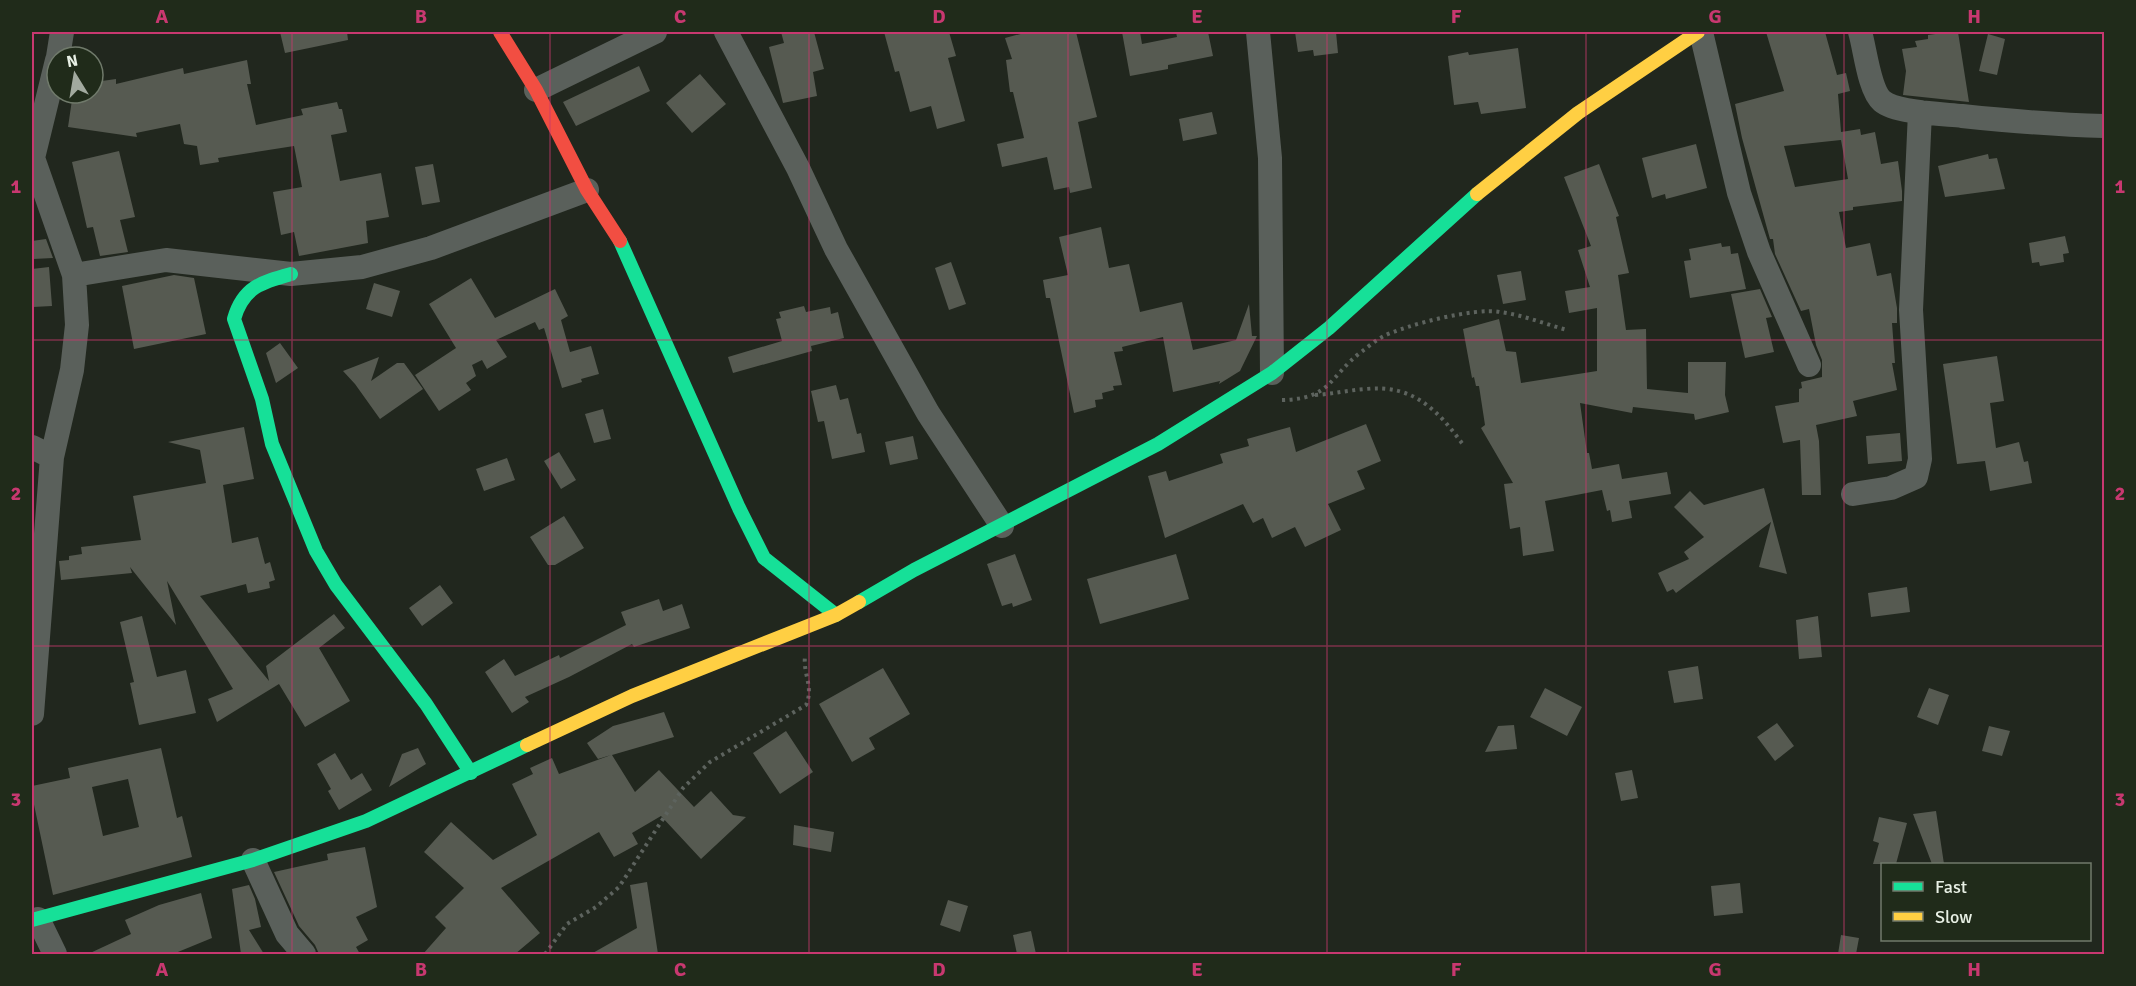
<svg xmlns="http://www.w3.org/2000/svg" width="2136" height="986" viewBox="0 0 2136 986" font-family="Signika,sans-serif">
	<style>
		.building { fill: #565a51; fill-rule: evenodd }
		.lines { fill: none; stroke-linecap: round; stroke-linejoin: round }
		.path { stroke: #5d635e; stroke-width: 4; stroke-dasharray: 3 4.5; stroke-linecap: butt }
		.street { stroke: #5a605b; stroke-width: 24 }
		.fast { stroke: #16e098; stroke-width: 14 }
		.slow { stroke: #ffcf43; stroke-width: 14 }
		.jam { stroke: #f24e42; stroke-width: 14 }
		.grid { fill: none; stroke: #c83870; stroke-width: 1.5; stroke-opacity: 0.55 }
		.neatline { fill: none; stroke: #c83870; stroke-width: 2 }
		.grid-label { font-size: 20px; text-anchor: middle; font-weight: bold; fill: #c83870 }
	</style>
	<rect width="100%" height="100%" fill="#21271e"/>
	<path class="building" d="M 280,32 L 347,32 L 348,40 L 285,53 Z
		M 781,32 L 814,32 L 824,69 L 813,72 L 817,96 L 783,103 L 769,47 L 784,43 Z
		M 884,32 L 949,32 L 956,56 L 948,58 L 965,121 L 937,129 L 931,106 L 910,112 L 899,71 L 895,72 Z
		M 1028,32 L 1076,32 L 1097,117 L 1078,122 L 1092,188 L 1070,193 L 1069,187 L 1054,190 L 1047,157 L 1002,167 L 997,144 L 1024,138 L 1013,92 L 1010,92 L 1006,60 L 1012,59 L 1005,38 Z
		M 1122,32 L 1140,32 L 1142,44 L 1177,37 L 1176,32 L 1208,32 L 1213,56 L 1168,65 L 1168,69 L 1130,76 Z
		M 1295,32 L 1336,32 L 1338,53 L 1314,56 L 1313,50 L 1298,52 Z
		M 1766,32 L 1825,32 L 1837,75 L 1846,73 L 1850,91 L 1838,94 L 1841,132 L 1860,129 L 1861,135 L 1875,132 L 1881,164 L 1898,161 L 1902,191 L 1902,201 L 1853,207 L 1853,210 L 1839,212 L 1846,248 L 1870,243 L 1877,276 L 1891,273 L 1897,308 L 1897,323 L 1892,323 L 1895,363 L 1892,363 L 1897,390 L 1853,401 L 1857,416 L 1816,425 L 1819,441 L 1821,495 L 1802,495 L 1800,440 L 1783,443 L 1775,406 L 1799,402 L 1799,389 L 1802,388 L 1801,382 L 1822,377 L 1822,360 L 1816,345 L 1809,309 L 1801,311 L 1775,254 L 1773,239 L 1770,239 L 1742,138 L 1735,104 L 1784,91 ZM 1841,140 L 1848,179 L 1795,187 L 1784,146 Z
		M 1950,32 L 1958,32 L 1969,102 L 1903,95 L 1906,71 L 1902,49 L 1917,47 L 1915,41 L 1928,39 L 1928,35 Z
		M 1988,34 L 2005,39 L 1997,75 L 1979,71 Z
		M 1518,48 L 1526,108 L 1481,114 L 1478,102 L 1454,105 L 1448,56 L 1468,52 L 1469,55 Z
		M 247,60 L 251,84 L 247,84 L 256,125 L 303,115 L 301,109 L 337,102 L 339,109 L 342,109 L 347,132 L 331,135 L 340,181 L 381,173 L 389,217 L 366,221 L 368,243 L 299,256 L 294,232 L 281,235 L 273,192 L 302,187 L 294,146 L 218,158 L 219,162 L 200,165 L 197,146 L 184,144 L 180,124 L 136,133 L 137,137 L 68,127 L 73,93 L 97,93 L 95,82 L 116,79 L 116,84 L 183,68 L 184,74 Z
		M 639,66 L 650,91 L 576,126 L 563,102 Z
		M 700,74 L 726,104 L 692,133 L 666,103 Z
		M 1212,112 L 1217,134 L 1183,141 L 1179,119 Z
		M 1696,144 L 1707,188 L 1666,199 L 1665,194 L 1652,198 L 1642,158 Z
		M 119,151 L 135,217 L 120,220 L 128,252 L 100,256 L 93,227 L 87,228 L 72,162 Z
		M 1988,154 L 1989,159 L 1997,158 L 2005,189 L 1945,197 L 1938,166 Z
		M 433,164 L 440,202 L 422,205 L 415,167 Z
		M 1599,164 L 1619,216 L 1616,217 L 1629,273 L 1618,275 L 1626,330 L 1646,329 L 1647,389 L 1688,393 L 1688,362 L 1726,362 L 1725,395 L 1729,412 L 1695,420 L 1694,414 L 1633,407 L 1632,413 L 1580,403 L 1587,453 L 1589,453 L 1592,469 L 1619,464 L 1622,479 L 1667,472 L 1671,494 L 1629,501 L 1632,518 L 1612,522 L 1610,510 L 1607,511 L 1602,490 L 1545,501 L 1554,551 L 1523,556 L 1520,527 L 1510,529 L 1504,484 L 1513,483 L 1481,428 L 1485,425 L 1479,386 L 1476,386 L 1474,377 L 1472,378 L 1463,329 L 1499,319 L 1506,351 L 1516,352 L 1521,383 L 1597,371 L 1597,308 L 1569,313 L 1565,291 L 1590,287 L 1578,250 L 1591,246 L 1564,177 Z
		M 1101,227 L 1109,268 L 1129,264 L 1140,312 L 1182,302 L 1193,350 L 1236,340 L 1249,304 L 1252,336 L 1257,336 L 1240,371 L 1219,384 L 1220,381 L 1173,392 L 1163,337 L 1122,347 L 1123,351 L 1114,352 L 1122,385 L 1113,386 L 1114,390 L 1102,393 L 1103,399 L 1095,400 L 1096,407 L 1074,413 L 1050,298 L 1046,298 L 1043,280 L 1068,275 L 1059,237 Z
		M 2065,236 L 2069,253 L 2063,254 L 2064,262 L 2040,266 L 2039,262 L 2032,263 L 2029,243 Z
		M 46,239 L 53,258 L 33,259 L 32,241 Z
		M 1721,243 L 1722,247 L 1730,246 L 1731,254 L 1738,253 L 1746,289 L 1690,298 L 1684,261 L 1691,260 L 1689,249 Z
		M 951,262 L 966,304 L 949,310 L 935,268 Z
		M 49,267 L 52,306 L 33,307 L 32,269 Z
		M 1521,271 L 1526,300 L 1503,304 L 1497,275 Z
		M 174,275 L 194,278 L 206,334 L 134,349 L 122,286 Z
		M 471,278 L 495,318 L 555,289 L 568,316 L 561,320 L 570,352 L 591,346 L 599,374 L 581,379 L 582,382 L 562,388 L 544,328 L 539,330 L 535,322 L 496,340 L 507,357 L 487,369 L 482,360 L 472,365 L 476,376 L 466,383 L 471,390 L 439,411 L 415,375 L 456,348 L 429,304 Z
		M 374,283 L 400,291 L 392,317 L 366,309 Z
		M 1760,289 L 1772,317 L 1766,318 L 1774,352 L 1745,358 L 1731,294 Z
		M 804,306 L 806,312 L 830,307 L 831,314 L 838,312 L 844,338 L 811,346 L 812,351 L 733,373 L 728,357 L 782,341 L 776,319 L 781,318 L 779,312 Z
		M 280,343 L 298,368 L 276,383 L 266,353 Z
		M 1997,356 L 2004,401 L 1990,403 L 1996,448 L 2019,442 L 2024,462 L 2028,461 L 2032,483 L 1990,491 L 1985,461 L 1957,464 L 1943,364 Z
		M 379,357 L 371,381 L 397,363 L 404,363 L 423,389 L 380,419 L 355,384 L 343,371 Z
		M 836,385 L 840,400 L 848,398 L 857,434 L 861,433 L 865,452 L 832,459 L 824,421 L 818,422 L 811,391 Z
		M 603,409 L 611,439 L 594,443 L 585,414 Z
		M 1366,424 L 1381,461 L 1357,471 L 1365,489 L 1328,504 L 1341,530 L 1305,547 L 1295,527 L 1272,538 L 1263,518 L 1253,523 L 1243,504 L 1165,538 L 1148,476 L 1166,471 L 1169,481 L 1223,463 L 1220,454 L 1249,446 L 1247,439 L 1290,427 L 1296,452 Z
		M 244,427 L 254,479 L 223,485 L 232,543 L 258,537 L 265,564 L 270,562 L 275,580 L 269,582 L 270,588 L 248,593 L 246,584 L 200,596 L 269,681 L 266,666 L 334,614 L 345,628 L 319,648 L 350,701 L 305,727 L 279,684 L 217,722 L 208,699 L 233,689 L 167,581 L 176,625 L 130,567 L 132,573 L 61,580 L 59,561 L 69,560 L 69,556 L 82,554 L 81,547 L 141,540 L 133,496 L 206,483 L 200,450 L 168,442 Z
		M 1900,433 L 1902,461 L 1868,464 L 1866,436 Z
		M 913,436 L 918,459 L 890,465 L 885,442 Z
		M 559,452 L 576,480 L 561,489 L 544,461 Z
		M 507,458 L 515,480 L 484,491 L 476,469 Z
		M 1764,488 L 1787,574 L 1759,567 L 1771,522 L 1676,593 L 1673,589 L 1667,592 L 1658,573 L 1689,559 L 1684,552 L 1704,537 L 1674,507 L 1690,491 L 1704,505 Z
		M 564,516 L 584,548 L 555,565 L 548,565 L 530,537 Z
		M 1015,554 L 1032,600 L 1013,607 L 1012,603 L 1002,606 L 987,564 Z
		M 1176,554 L 1189,599 L 1100,624 L 1087,579 Z
		M 440,585 L 453,603 L 422,626 L 409,608 Z
		M 1907,587 L 1910,612 L 1871,617 L 1868,593 Z
		M 659,599 L 663,611 L 682,604 L 690,628 L 634,647 L 632,644 L 569,677 L 525,697 L 529,702 L 512,713 L 485,672 L 504,659 L 515,676 L 559,655 L 560,658 L 626,625 L 621,612 Z
		M 142,616 L 157,677 L 186,670 L 196,713 L 139,725 L 130,683 L 134,682 L 120,622 Z
		M 1818,616 L 1822,657 L 1799,659 L 1796,620 Z
		M 1698,666 L 1703,699 L 1674,703 L 1668,671 Z
		M 883,668 L 910,714 L 869,738 L 875,749 L 852,762 L 819,704 Z
		M 1545,688 L 1582,707 L 1567,736 L 1530,717 Z
		M 1929,688 L 1949,695 L 1938,725 L 1917,717 Z
		M 664,712 L 674,737 L 612,755 L 635,792 L 659,770 L 694,807 L 711,791 L 733,815 L 746,817 L 701,859 L 661,816 L 632,833 L 638,844 L 614,857 L 599,832 L 501,888 L 540,933 L 515,954 L 423,954 L 446,928 L 435,917 L 464,888 L 424,852 L 451,822 L 493,860 L 537,835 L 512,784 L 533,774 L 530,768 L 552,758 L 559,774 L 611,755 L 598,759 L 587,743 L 613,726 Z
		M 1777,723 L 1794,746 L 1775,761 L 1757,737 Z
		M 1514,725 L 1517,749 L 1485,752 L 1498,726 Z
		M 1989,726 L 2010,731 L 2002,756 L 1982,751 Z
		M 786,731 L 813,772 L 780,794 L 753,753 Z
		M 161,748 L 177,818 L 182,816 L 192,857 L 53,895 L 32,795 L 32,786 L 70,778 L 68,768 ZM 128,779 L 139,827 L 103,836 L 92,787 Z
		M 418,748 L 426,764 L 389,787 L 402,754 Z
		M 335,753 L 351,780 L 362,773 L 372,790 L 339,810 L 328,791 L 331,789 L 317,764 Z
		M 1632,770 L 1638,798 L 1621,801 L 1615,773 Z
		M 1936,811 L 1944,864 L 1932,864 L 1913,814 Z
		M 1879,817 L 1907,823 L 1896,864 L 1873,864 L 1879,843 L 1873,841 Z
		M 794,825 L 834,832 L 831,852 L 793,845 Z
		M 365,847 L 377,907 L 356,917 L 368,940 L 356,947 L 360,954 L 319,954 L 315,945 L 299,926 L 274,872 L 328,860 L 327,854 L 331,853 Z
		M 647,882 L 658,954 L 591,954 L 637,928 L 630,885 Z
		M 1740,883 L 1743,913 L 1714,916 L 1711,886 Z
		M 249,885 L 255,899 L 261,927 L 249,930 L 264,954 L 241,954 L 232,889 Z
		M 201,893 L 212,938 L 173,954 L 88,954 L 131,934 L 125,920 L 159,905 Z
		M 948,900 L 968,906 L 960,932 L 940,925 Z
		M 1031,931 L 1036,954 L 1017,954 L 1013,935 Z
		M 1841,935 L 1859,938 L 1856,954 L 1838,954 Z"/>
	<g class="lines">
		<path class="path" d="M 1315,395 C 1333,394 1349,390 1366,389 C 1413,384 1438,410 1464,446
			M 1282,400 C 1331,399 1329,377 1361,352 C 1368,347 1376,340 1384,336 C 1406,325 1476,307 1500,312 C 1523,315 1545,324 1567,330
			M 545,954 L 567,924 L 596,907 L 619,887 L 683,788 L 710,762 L 806,705 C 814,687 803,675 805,656"/>
		<path class="street" d="M 726,32 L 798,168 L 836,249 L 928,413 L 1002,526
			M 1258,32 L 1270,158 L 1272,373
			M 1701,32 L 1739,193 L 1759,252 L 1809,365
			M 1860,32 C 1865,48 1869,90 1882,101 C 1896,113 1943,114 1962,116 C 2010,121 2057,125 2104,126
			M 58,57 L 62,32
			M 536,90 L 655,32
			M 32,162 L 57,60
			M 74,275 L 166,260 L 291,274 L 362,267 L 431,248 L 587,190
			M 32,447 L 52,457
			M 1853,494 L 1891,488 L 1916,477 L 1920,459 L 1911,310 L 1920,112
			M 32,714 L 52,457 L 72,370 L 77,325 L 74,275 L 33,158
			M 253,860 L 287,934 L 304,954
			M 38,919 L 55,954"/>
		<path class="fast" d="M 620,241 L 739,508 L 764,558 L 836,615
			M 291,274 C 262,282 243,287 234,319 L 262,399 L 272,444 L 316,551 L 336,585 L 426,704 L 471,773
			M 859,602 L 914,570 L 1158,444 L 1272,373 L 1329,328 L 1477,194
			M 32,920 L 253,860 L 366,821 L 527,745"/>
		<path class="slow" d="M 1477,194 L 1578,113 L 1698,32
			M 527,745 L 632,696 L 836,615 L 859,602"/>
		<path class="jam" d="M 500,32 L 536,90 L 587,190 L 620,241"/>
	</g>
	<path class="grid" d="M 292,32 L 292,954M 550,32 L 550,954M 809,32 L 809,954M 1068,32 L 1068,954M 1327,32 L 1327,954M 1586,32 L 1586,954M 1844,32 L 1844,954M 32,340 L 2104,340M 32,646 L 2104,646"/>
	<rect width="2136" height="986" fill="none" stroke="#202b1a" stroke-width="66"/>
	<rect x="1881" y="863" width="210" height="78" fill="#202b1a" stroke="#707a6b" stroke-width="1.5"/>
	<rect x="1893" y="882" width="30" height="9" fill="#16e098" stroke="#707a6b" stroke-width="1.5"/>
	<text x="1935" y="893" font-size="18" fill="#e8f0e5">Fast</text>
	<rect x="1893" y="912" width="30" height="9" fill="#ffcf43" stroke="#707a6b" stroke-width="1.5"/>
	<text x="1935" y="923" font-size="18" fill="#e8f0e5">Slow</text>
	<g transform="translate(75 75) rotate(349)"><circle r="28" fill="#202b1a" stroke="#707a6b" stroke-width="1.5"/>
	<path d="M0-4.5L10 22L0 15L-10 22Z" fill="#a2aa9f"/>
	<text y="-9" font-size="16" font-weight="bold" text-anchor="middle" fill="#e8f0e5">N</text>
	</g>
	<rect x="33" y="33" width="2070" height="920" class="neatline"/>
	<g class="grid-label">
		<text x="162" y="23">A</text>
		<text x="421" y="23">B</text>
		<text x="680" y="23">C</text>
		<text x="939" y="23">D</text>
		<text x="1197" y="23">E</text>
		<text x="1456" y="23">F</text>
		<text x="1715" y="23">G</text>
		<text x="1974" y="23">H</text>
		<text x="16" y="193">1</text>
		<text x="2120" y="193">1</text>
		<text x="16" y="500">2</text>
		<text x="2120" y="500">2</text>
		<text x="16" y="806">3</text>
		<text x="2120" y="806">3</text>
		<text x="162" y="976">A</text>
		<text x="421" y="976">B</text>
		<text x="680" y="976">C</text>
		<text x="939" y="976">D</text>
		<text x="1197" y="976">E</text>
		<text x="1456" y="976">F</text>
		<text x="1715" y="976">G</text>
		<text x="1974" y="976">H</text>
	</g>
</svg>
